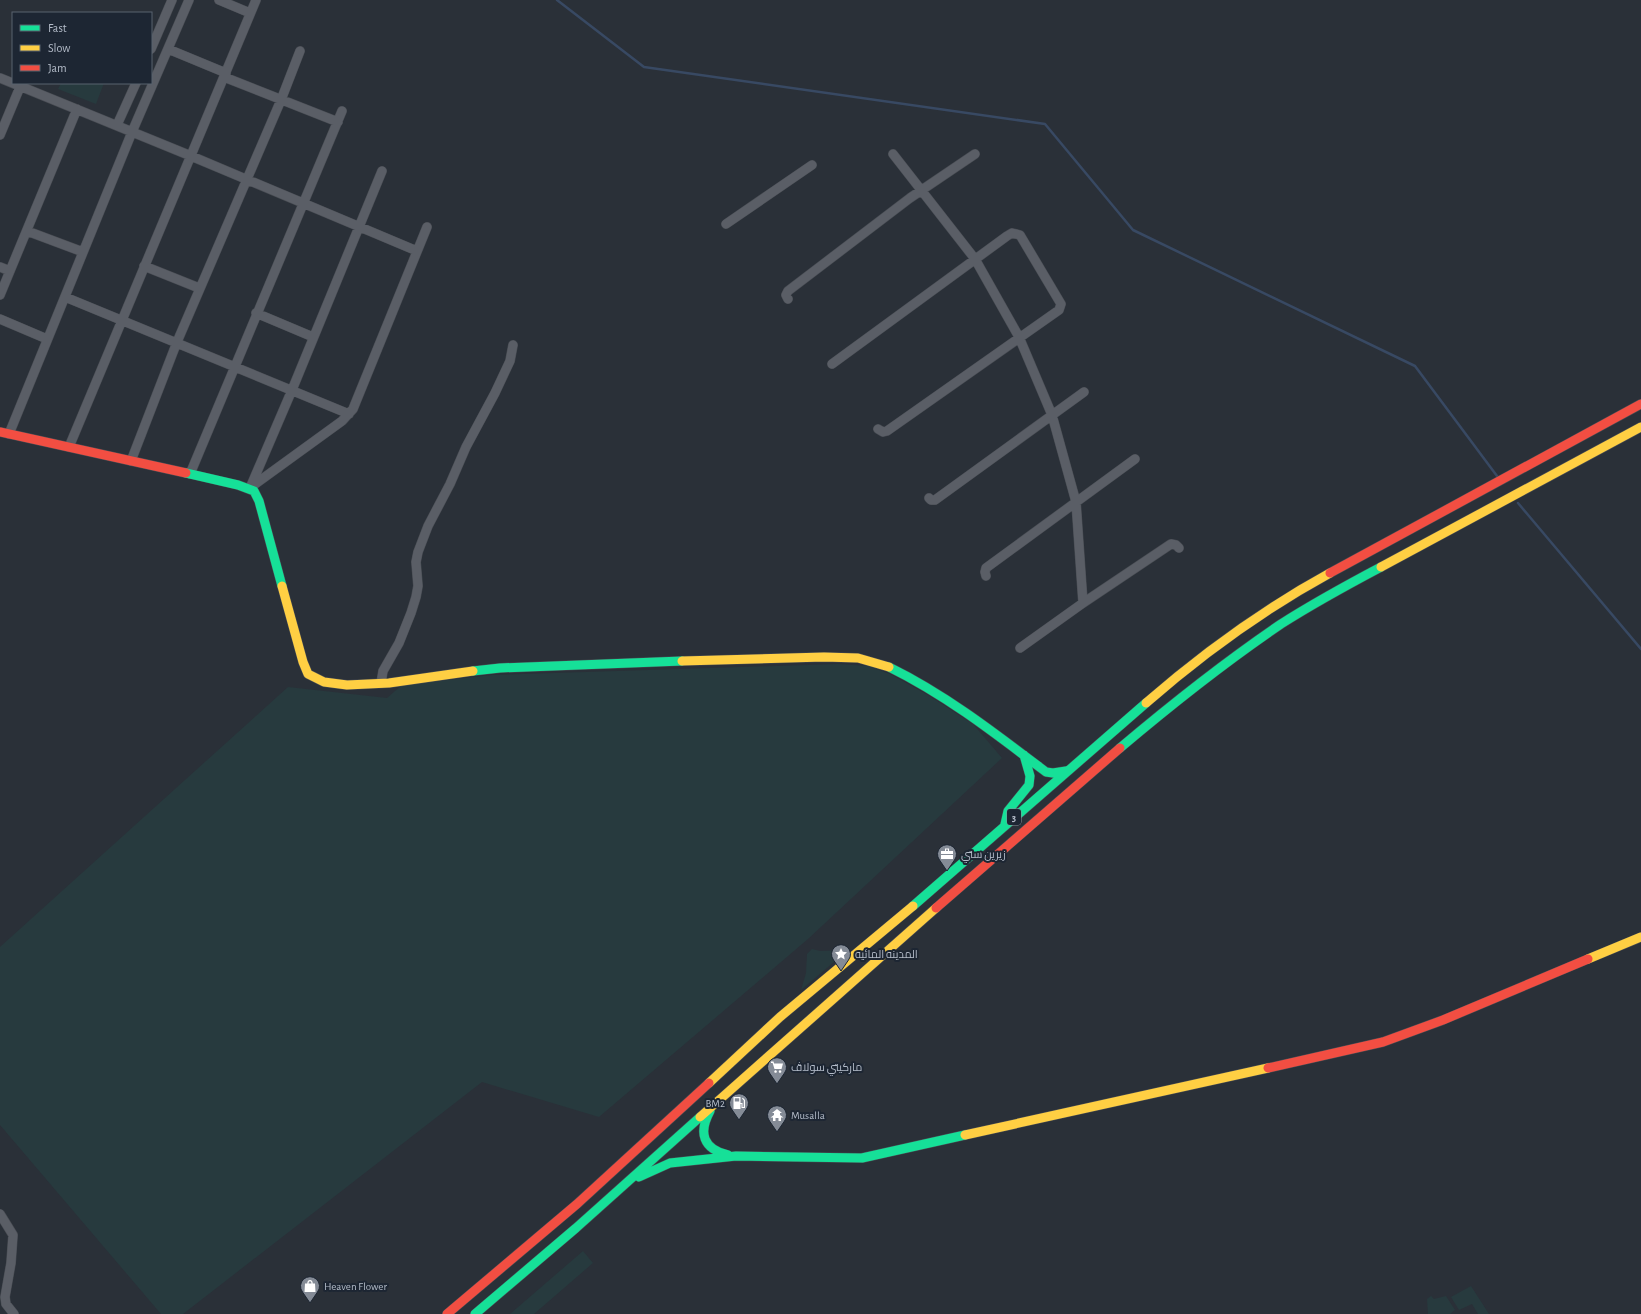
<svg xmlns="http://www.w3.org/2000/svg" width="1641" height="1314" viewBox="0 0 1641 1314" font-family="'Alegreya Sans',Cairo,sans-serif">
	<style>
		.green { fill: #273a3e }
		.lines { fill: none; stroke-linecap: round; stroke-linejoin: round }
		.stream { stroke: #384963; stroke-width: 2.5 }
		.street-casing { stroke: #484c53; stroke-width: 10 }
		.fast-casing { stroke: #484c53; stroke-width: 10 }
		.slow-casing { stroke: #484c53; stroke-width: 10 }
		.jam-casing { stroke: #484c53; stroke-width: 10 }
		.street { stroke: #5a5e66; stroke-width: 9 }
		.fast { stroke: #16e098; stroke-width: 9 }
		.slow { stroke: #ffcf43; stroke-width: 9 }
		.jam { stroke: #f24e42; stroke-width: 9 }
		.labels { text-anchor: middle; stroke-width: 4; stroke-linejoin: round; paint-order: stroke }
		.shield { fill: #1d2633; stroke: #878f9c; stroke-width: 1 }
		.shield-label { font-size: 10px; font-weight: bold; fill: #b4bcc9 }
		.poi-label { font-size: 11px; fill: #b4bcc9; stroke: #1d2633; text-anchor: start }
	</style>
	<rect width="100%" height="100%" fill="#2a3038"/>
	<path class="green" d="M 61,83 L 104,83 L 96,104 L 58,89 Z
		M 838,664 L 868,666 L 890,674 L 928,695 L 973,724 L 1002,758 L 808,939 L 599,1117 L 482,1082 L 183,1314 L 161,1314 L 0,1125 L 0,947 L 288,687 L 387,698 L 402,685 L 492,675 Z
		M 812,949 L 820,951 L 848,950 L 801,990 L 806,973 L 807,954 Z
		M 583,1251 L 593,1263 L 534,1314 L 510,1314 Z
		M 1471,1286 L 1489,1314 L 1478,1314 L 1472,1304 L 1459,1310 L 1451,1297 Z
		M 1431,1296 L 1434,1299 L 1446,1296 L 1455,1310 L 1450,1314 L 1428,1314 L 1427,1299 Z"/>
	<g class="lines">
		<path class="stream" d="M 557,0 L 644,67 L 1045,124 L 1133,230 L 1415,366 L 1497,476
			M 1518,503 L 1641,649"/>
		<defs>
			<path id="street" d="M 219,0 L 250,13
				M 151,49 L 172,0
				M 168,49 L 226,73
				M 224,77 L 338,122
				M 0,78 L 191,156 L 417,251
				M 117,125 L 136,83
				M 0,135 L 20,87
				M 893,154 L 975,259 L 1019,337 L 1052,415 L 1076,502 L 1083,603 L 1020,648
				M 726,224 L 812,165
				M 27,231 L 83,252
				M 144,266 L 199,288
				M 0,267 L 10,271
				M 0,295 L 77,109
				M 65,297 L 349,414
				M 788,299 L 786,295 L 788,291 L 910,198 L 975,154
				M 256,313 L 313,337
				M 0,319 L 47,339
				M 832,364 L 1007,236 L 1012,233 L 1020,235 L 1061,304 L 1059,310 L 887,431 L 883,432 L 878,429
				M 9,434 L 132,132 L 189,0
				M 69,447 L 256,0
				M 131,461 L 177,342 L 281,100 L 300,51
				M 190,474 L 342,111
				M 251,487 L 342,421 L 353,409 L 427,227
				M 250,488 L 292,390 L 382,171
				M 929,498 L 931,500 L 935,500 L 1084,392
				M 986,576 L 985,572 L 986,568 L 1135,459
				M 1083,603 L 1168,546 L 1171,544 L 1176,545 L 1179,548
				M 381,683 L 383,671 L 399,643 L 411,613 L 416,597 L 418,586 L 416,562 L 418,552 L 428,526 L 450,484 L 466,447 L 495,393 L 510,361 L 513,345
				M 0,1214 L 13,1235 L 11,1263 L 5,1297 L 6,1304 L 14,1314"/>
			<path id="fast" d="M 186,473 L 238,485 L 254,491 L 259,501 L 282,586
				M 889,667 C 946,695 996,734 1046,772 L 1053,773 L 1066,771
				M 473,671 L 500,668 L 682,661
				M 1120,748 C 1172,704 1225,662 1281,624 C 1314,603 1347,585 1381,567
				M 1005,824 L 1008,811 L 1029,785 L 1030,776 L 1024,755
				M 913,906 L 1146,703
				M 710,1111 C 698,1133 703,1149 728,1155
				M 639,1177 L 670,1163 L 736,1156 L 862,1158 L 965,1135
				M 475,1314 L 576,1228 L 700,1117"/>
			<path id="slow" d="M 1381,567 L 1641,427
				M 282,586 L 303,662 L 308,674 L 324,682 L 347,685 L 389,683 L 473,671
				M 682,661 L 824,657 L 858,658 L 889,667
				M 1146,703 C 1201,655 1266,608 1330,573
				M 1588,959 L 1641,937
				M 709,1083 L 780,1017 L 913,906
				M 700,1117 L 936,908
				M 965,1135 L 1268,1068"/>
			<path id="jam" d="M 0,432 L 186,473
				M 1330,573 L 1641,404
				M 936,908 L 1120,748
				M 1268,1068 L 1383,1042 L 1443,1020 L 1588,959
				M 447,1314 L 577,1204 L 709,1083"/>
		</defs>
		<use href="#street" class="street-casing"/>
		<use href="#fast" class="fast-casing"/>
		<use href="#slow" class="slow-casing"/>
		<use href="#jam" class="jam-casing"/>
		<use href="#street" class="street"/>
		<use href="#fast" class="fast"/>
		<use href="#slow" class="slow"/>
		<use href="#jam" class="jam"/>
	</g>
	<defs>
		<symbol id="office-pin" viewBox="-11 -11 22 30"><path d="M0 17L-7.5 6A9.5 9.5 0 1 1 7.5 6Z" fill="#848b96" stroke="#1d2633"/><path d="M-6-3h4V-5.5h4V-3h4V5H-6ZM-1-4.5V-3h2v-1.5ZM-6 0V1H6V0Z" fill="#fff"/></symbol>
		<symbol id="sight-pin" viewBox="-11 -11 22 30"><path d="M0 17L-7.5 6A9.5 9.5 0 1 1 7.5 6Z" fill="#848b96" stroke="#1d2633"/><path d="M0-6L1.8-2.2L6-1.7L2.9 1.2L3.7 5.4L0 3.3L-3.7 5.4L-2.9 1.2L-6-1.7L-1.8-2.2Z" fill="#fff"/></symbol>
		<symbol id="supermarket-pin" viewBox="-11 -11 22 30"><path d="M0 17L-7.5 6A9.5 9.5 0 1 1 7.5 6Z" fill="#848b96" stroke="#1d2633"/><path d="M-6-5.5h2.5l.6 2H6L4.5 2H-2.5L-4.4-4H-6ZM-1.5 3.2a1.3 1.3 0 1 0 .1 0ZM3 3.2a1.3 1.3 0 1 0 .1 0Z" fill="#fff"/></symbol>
		<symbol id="fuel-pin" viewBox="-11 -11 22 30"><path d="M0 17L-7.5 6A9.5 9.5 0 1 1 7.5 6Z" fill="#848b96" stroke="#1d2633"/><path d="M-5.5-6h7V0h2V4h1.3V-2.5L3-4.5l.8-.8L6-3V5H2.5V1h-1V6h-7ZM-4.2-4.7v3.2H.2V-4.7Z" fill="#fff"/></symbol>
		<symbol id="temple-pin" viewBox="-11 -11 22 30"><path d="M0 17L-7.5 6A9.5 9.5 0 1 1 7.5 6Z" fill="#848b96" stroke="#1d2633"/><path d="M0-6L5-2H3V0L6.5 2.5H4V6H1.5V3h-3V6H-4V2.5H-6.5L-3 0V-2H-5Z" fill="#fff"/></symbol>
		<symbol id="shop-pin" viewBox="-11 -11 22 30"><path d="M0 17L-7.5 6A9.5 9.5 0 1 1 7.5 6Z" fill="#848b96" stroke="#1d2633"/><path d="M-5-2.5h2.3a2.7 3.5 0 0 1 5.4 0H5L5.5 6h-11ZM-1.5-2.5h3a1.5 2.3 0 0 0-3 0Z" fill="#fff"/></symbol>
	</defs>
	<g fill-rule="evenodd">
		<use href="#office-pin" x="936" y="843" width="22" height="30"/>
		<use href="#sight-pin" x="830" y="943" width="22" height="30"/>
		<use href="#supermarket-pin" x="766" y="1056" width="22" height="30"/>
		<use href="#fuel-pin" x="728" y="1092" width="22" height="30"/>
		<use href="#temple-pin" x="766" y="1104" width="22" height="30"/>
		<use href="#shop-pin" x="299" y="1275" width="22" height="30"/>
	</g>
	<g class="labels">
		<rect class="shield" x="1007" y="809" width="14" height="16" rx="3"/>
		<g class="shield-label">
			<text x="1014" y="821">3</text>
		</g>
		<g class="poi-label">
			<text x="961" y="858">زيرين ستي</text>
			<text x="855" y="958">المدينه المائيه</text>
			<text x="791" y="1071">ماركيتي سولاڤ</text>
			<text x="725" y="1107" text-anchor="end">BM2</text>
			<text x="791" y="1119">Musalla</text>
			<text x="324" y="1290">Heaven Flower</text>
		</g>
	</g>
	<rect x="12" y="12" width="140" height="72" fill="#1d2633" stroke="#59626f"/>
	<rect x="20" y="25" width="20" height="6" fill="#16e098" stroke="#59626f"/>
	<text x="48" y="32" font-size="12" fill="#b4bcc9">Fast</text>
	<rect x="20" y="45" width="20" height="6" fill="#ffcf43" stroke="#59626f"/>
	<text x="48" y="52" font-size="12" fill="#b4bcc9">Slow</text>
	<rect x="20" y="65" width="20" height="6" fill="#f24e42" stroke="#59626f"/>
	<text x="48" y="72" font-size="12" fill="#b4bcc9">Jam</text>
</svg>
